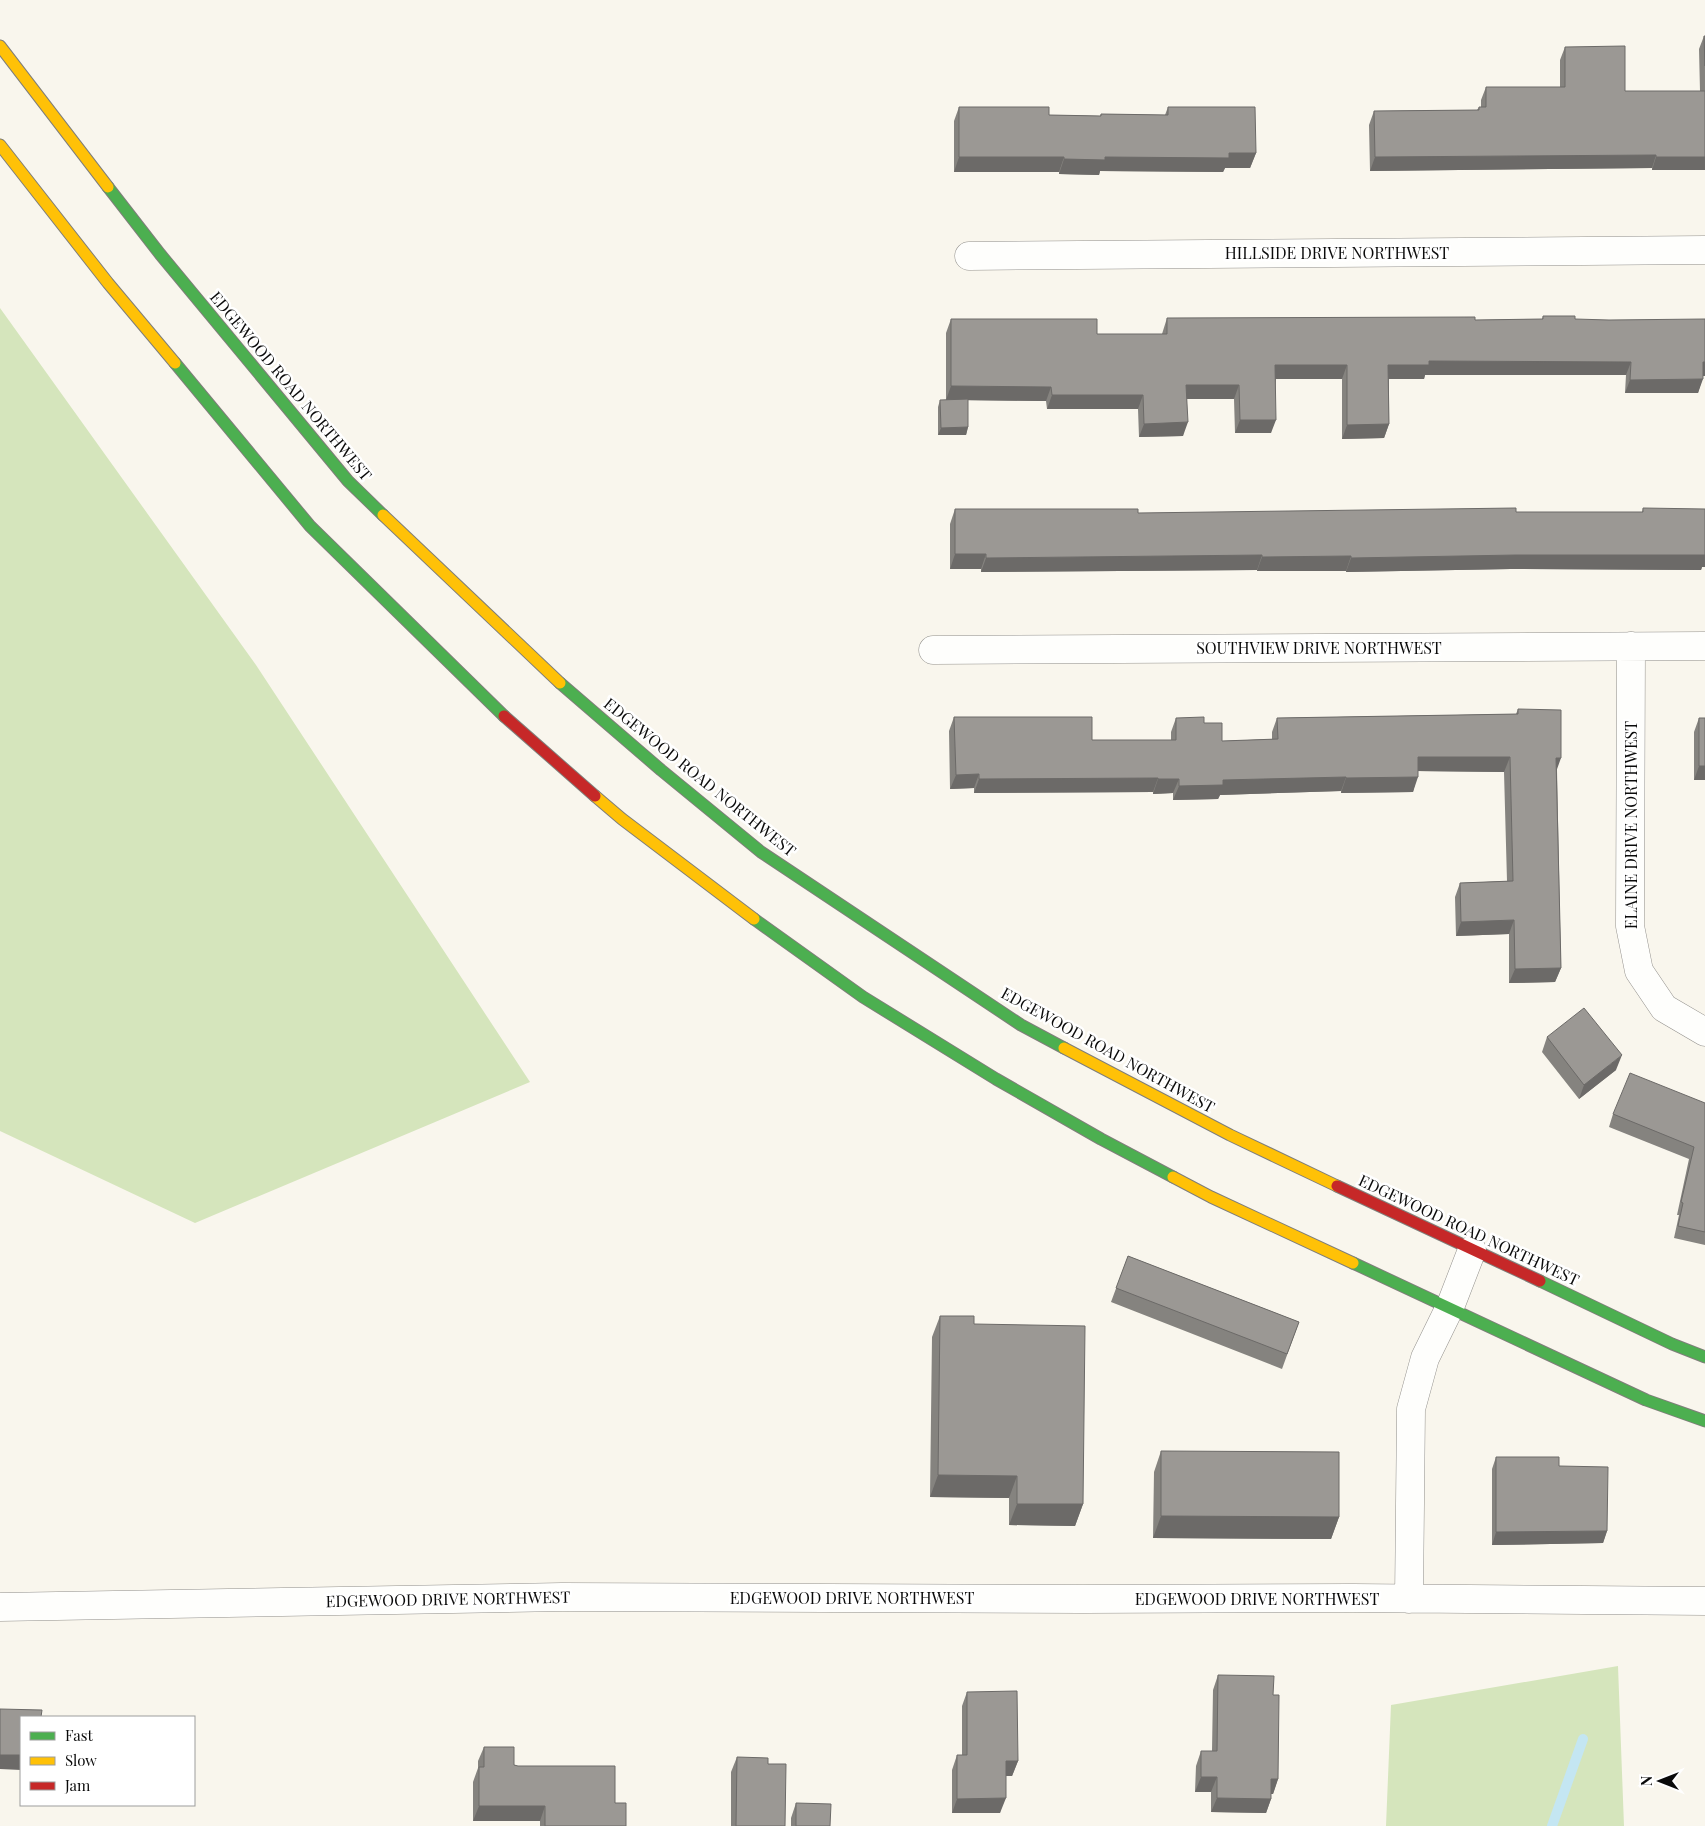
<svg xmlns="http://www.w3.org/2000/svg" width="1705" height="1826" viewBox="0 0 1705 1826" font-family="'Playfair Display',serif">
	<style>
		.forest { fill: #d5e5bc }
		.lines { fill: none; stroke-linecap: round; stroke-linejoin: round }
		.stream { stroke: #c4e6f2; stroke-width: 10 }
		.street-casing { stroke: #92908c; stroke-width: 29 }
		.fast-casing { stroke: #7f7e7a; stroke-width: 13 }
		.slow-casing { stroke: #7f7e7a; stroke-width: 13 }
		.jam-casing { stroke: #7f7e7a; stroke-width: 13 }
		.street { stroke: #fefefc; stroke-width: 28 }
		.fast { stroke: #4caf50; stroke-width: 11 }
		.slow { stroke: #ffc107; stroke-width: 11 }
		.jam { stroke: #c62828; stroke-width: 11 }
		.wall { fill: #85837f }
		.shaded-wall { fill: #6c6a68 }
		.building { fill: #9b9894; stroke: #6c6a68 }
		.labels { text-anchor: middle; stroke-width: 5; stroke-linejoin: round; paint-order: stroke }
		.street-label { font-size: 16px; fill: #0a0a0a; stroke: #fff }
	</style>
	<rect width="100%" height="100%" fill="#f9f6ed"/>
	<path class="forest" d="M 0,308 L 256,665 L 530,1082 L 195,1223 L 0,1131 Z
		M 1618,1666 L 1624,1826 L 1386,1826 L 1391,1705 Z"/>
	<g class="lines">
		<path class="stream" d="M 1552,1826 L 1583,1739"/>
		<defs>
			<path id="street" d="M 969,256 L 1705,250
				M 1631,646 L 1630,926 L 1639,971 L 1664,1008 L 1705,1032
				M 933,650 L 1705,646
				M 1409,1599 L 1411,1409 L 1425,1358 L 1450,1307 L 1472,1250
				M 0,1607 L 562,1597 L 1083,1599 L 1353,1598 L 1705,1601"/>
			<path id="fast" d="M 108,187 L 160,254 L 348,481 L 383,515
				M 175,363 L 310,526 L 504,716
				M 560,683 L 661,770 L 761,852 L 1021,1025 L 1064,1048
				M 754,919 L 863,997 L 996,1079 L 1101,1139 L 1173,1177
				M 1353,1263 L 1646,1400 L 1705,1421
				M 1540,1281 L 1672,1344 L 1705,1357"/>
			<path id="slow" d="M 0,46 L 108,187
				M 0,145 L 108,283 L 175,363
				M 383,515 L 560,683
				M 595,796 L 622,819 L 754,919
				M 1064,1048 L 1230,1135 L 1337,1186
				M 1173,1177 L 1211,1197 L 1353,1263"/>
			<path id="jam" d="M 504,716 L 595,796
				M 1337,1186 L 1540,1281"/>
		</defs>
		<use href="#street" class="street-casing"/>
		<use href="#fast" class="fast-casing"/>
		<use href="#slow" class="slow-casing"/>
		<use href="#jam" class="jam-casing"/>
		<use href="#street" class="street"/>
		<use href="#fast" class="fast"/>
		<use href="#slow" class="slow"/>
		<use href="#jam" class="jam"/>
	</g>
	<path class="wall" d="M 1704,36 L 1705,36 L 1705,170 L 1652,170 L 1652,168 L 1370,171 L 1369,125 L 1374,111 L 1477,110 L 1479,107 L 1481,107 L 1481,100 L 1486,87 L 1560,87 L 1560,60 L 1565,47 L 1625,91 L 1700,91 L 1699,49 Z
		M 959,107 L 1049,115 L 1100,116 L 1101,114 L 1165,115 L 1168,107 L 1256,153 L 1250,168 L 1225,168 L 1223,172 L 1100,171 L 1099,175 L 1059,174 L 1059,172 L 954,172 L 954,121 Z
		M 1543,316 L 1575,319 L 1703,376 L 1698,393 L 1625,393 L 1626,375 L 1425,375 L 1424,379 L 1389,379 L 1389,424 L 1384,438 L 1342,439 L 1342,379 L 1276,379 L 1271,433 L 1235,433 L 1234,399 L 1187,399 L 1183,436 L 1139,437 L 1138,409 L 1047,409 L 1046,401 L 968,400 L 968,427 L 966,435 L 938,435 L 938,407 L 940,400 L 946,400 L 946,333 L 951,319 L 1097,334 L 1162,334 L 1167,318 L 1475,320 L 1542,319 Z
		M 1643,508 L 1705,567 L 1702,567 L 1701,570 L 1511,569 L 1346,572 L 1346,571 L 1257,571 L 1257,570 L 981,572 L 981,569 L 950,569 L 950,524 L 955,509 L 1138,513 L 1642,512 Z
		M 1518,709 L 1557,770 L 1561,968 L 1555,982 L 1509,983 L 1509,934 L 1456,936 L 1455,897 L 1460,883 L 1507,881 L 1504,772 L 1418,771 L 1413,792 L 1341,793 L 1341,791 L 1220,795 L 1218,799 L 1173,800 L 1173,793 L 1153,794 L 1153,792 L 974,793 L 974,788 L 950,789 L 949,731 L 954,717 L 1092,740 L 1171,740 L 1171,732 L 1176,718 L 1204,723 L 1222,741 L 1272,739 L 1272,732 L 1277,718 L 1516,714 Z
		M 1699,718 L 1705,780 L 1694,780 L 1694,732 Z
		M 1547,1037 L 1616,1070 L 1579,1099 L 1542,1052 Z
		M 1705,1103 L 1705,1245 L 1674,1238 L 1679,1215 L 1677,1215 L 1689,1159 L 1609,1127 L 1613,1114 Z
		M 1128,1256 L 1299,1322 L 1282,1369 L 1111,1302 Z
		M 940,1316 L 974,1324 L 1083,1504 L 1075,1526 L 1009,1525 L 1009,1498 L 930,1497 L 932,1337 Z
		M 1161,1451 L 1339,1517 L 1331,1539 L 1153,1538 L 1154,1472 Z
		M 1496,1457 L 1559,1466 L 1607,1531 L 1603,1543 L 1492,1545 L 1492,1469 Z
		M 1218,1675 L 1273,1695 L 1278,1779 L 1273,1794 L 1271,1794 L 1271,1799 L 1266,1813 L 1211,1812 L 1211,1792 L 1195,1792 L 1196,1766 L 1201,1751 L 1212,1751 L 1213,1690 Z
		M 967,1692 L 1018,1761 L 1012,1776 L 1006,1776 L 1000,1813 L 952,1813 L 952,1770 L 957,1755 L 962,1755 L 962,1706 Z
		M 484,1747 L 514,1765 L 615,1803 L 626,1826 L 540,1826 L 540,1821 L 473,1821 L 473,1782 L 478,1768 L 478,1761 Z
		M 737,1757 L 768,1764 L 785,1826 L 731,1826 L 731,1772 Z
		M 796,1803 L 830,1826 L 791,1826 L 791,1818 Z"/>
	<path class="shaded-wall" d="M 1229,153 L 1256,153 L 1250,168 L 1225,168 L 1223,172 L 1100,171 L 1099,175 L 1059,174 L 1064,159 L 1105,157 Z
		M 1656,155 L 1652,168 L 1370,171 L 1375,157 Z
		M 959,157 L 1064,157 L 1059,172 L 954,172 Z
		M 1656,157 L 1705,157 L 1705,170 L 1652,170 Z
		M 1429,361 L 1631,362 L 1626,375 L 1425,375 L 1424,379 L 1383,379 L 1388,365 Z
		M 1703,362 L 1705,362 L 1705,376 L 1698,376 Z
		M 1275,365 L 1347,365 L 1342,379 L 1270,379 Z
		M 1703,379 L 1698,393 L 1625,393 L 1630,380 Z
		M 1186,385 L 1239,385 L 1234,399 L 1181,399 Z
		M 951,386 L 1051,387 L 1046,401 L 946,400 Z
		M 1052,395 L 1143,395 L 1138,409 L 1047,409 Z
		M 1240,420 L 1276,420 L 1271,433 L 1235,433 Z
		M 1188,422 L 1183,436 L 1139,437 L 1144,424 Z
		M 1389,424 L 1384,438 L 1342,439 L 1347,425 Z
		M 968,427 L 966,435 L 938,435 L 941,428 Z
		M 955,554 L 986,554 L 981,569 L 950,569 Z
		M 1262,555 L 1257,570 L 981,572 L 986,558 Z
		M 1516,555 L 1705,555 L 1705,567 L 1702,567 L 1701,570 L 1511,569 L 1346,572 L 1351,558 Z
		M 1351,556 L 1346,571 L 1257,571 L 1262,557 Z
		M 1418,757 L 1510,757 L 1504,772 L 1413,771 Z
		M 1556,758 L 1561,758 L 1556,772 Z
		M 1699,766 L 1705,766 L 1705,780 L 1694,780 Z
		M 979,774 L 974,788 L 950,789 L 956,775 Z
		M 1346,777 L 1341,791 L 1220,795 L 1218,799 L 1173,800 L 1179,786 L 1223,780 Z
		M 1418,777 L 1413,792 L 1341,793 L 1346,778 Z
		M 1158,778 L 1153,792 L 974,793 L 979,779 Z
		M 1158,779 L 1179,779 L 1173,793 L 1153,794 Z
		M 1514,920 L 1509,934 L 1456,936 L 1461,922 Z
		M 1561,968 L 1555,982 L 1509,983 L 1515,969 Z
		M 1622,1055 L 1616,1070 L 1579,1099 L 1584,1085 Z
		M 938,1475 L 1017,1476 L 1009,1498 L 930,1497 Z
		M 1017,1504 L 1083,1504 L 1075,1526 L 1009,1525 Z
		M 1161,1516 L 1339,1517 L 1331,1539 L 1153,1538 Z
		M 1607,1531 L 1603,1543 L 1492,1545 L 1496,1532 Z
		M 0,1755 L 21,1755 L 21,1770 L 0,1769 Z
		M 1006,1761 L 1018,1761 L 1012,1776 L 1000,1776 Z
		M 1201,1777 L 1217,1777 L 1211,1792 L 1195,1792 Z
		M 1271,1779 L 1278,1779 L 1273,1794 L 1266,1794 Z
		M 1006,1798 L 1000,1813 L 952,1813 L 957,1799 Z
		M 1217,1798 L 1271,1799 L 1266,1813 L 1211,1812 Z
		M 479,1806 L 545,1806 L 540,1821 L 473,1821 Z"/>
	<path class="building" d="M 1704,36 L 1705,36 L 1705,66 Z
		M 1625,46 L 1625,91 L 1705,91 L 1705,157 L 1656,157 L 1656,155 L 1375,157 L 1374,111 L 1479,110 L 1479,107 L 1486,107 L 1486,87 L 1565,87 L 1565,47 Z
		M 959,107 L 1049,107 L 1049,115 L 1101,116 L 1101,114 L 1168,115 L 1168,107 L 1255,107 L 1256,153 L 1229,153 L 1229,158 L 1105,157 L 1105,160 L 1064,159 L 1064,157 L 959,157 Z
		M 1543,316 L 1575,316 L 1575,319 L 1609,320 L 1705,319 L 1705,362 L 1703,362 L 1703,379 L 1630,380 L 1631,362 L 1429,361 L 1429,365 L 1388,365 L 1389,424 L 1347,425 L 1347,365 L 1275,365 L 1276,420 L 1240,420 L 1239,385 L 1186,385 L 1188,422 L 1144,424 L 1143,395 L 1052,395 L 1051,387 L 951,386 L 951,319 L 1097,319 L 1097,334 L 1167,334 L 1167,318 L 1475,317 L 1475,320 L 1543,319 Z
		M 968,399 L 968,427 L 941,428 L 940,400 Z
		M 1516,508 L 1516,512 L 1643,512 L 1643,508 L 1705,509 L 1705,555 L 1516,555 L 1351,558 L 1351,556 L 1262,557 L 1262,555 L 986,558 L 986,554 L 955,554 L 955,509 L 1138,509 L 1138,513 Z
		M 1518,709 L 1561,710 L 1561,758 L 1556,758 L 1561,968 L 1515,969 L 1514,920 L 1461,922 L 1460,883 L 1513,881 L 1510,757 L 1418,757 L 1418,777 L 1346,778 L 1346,777 L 1223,780 L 1223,785 L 1179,786 L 1179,779 L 1158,779 L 1158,778 L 979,779 L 979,774 L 956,775 L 954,717 L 1092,717 L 1092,740 L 1176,740 L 1176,718 L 1204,717 L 1204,723 L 1222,723 L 1222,741 L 1278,739 L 1277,718 L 1518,714 Z
		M 1699,718 L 1705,718 L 1705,766 L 1699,766 Z
		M 1584,1008 L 1622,1055 L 1584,1085 L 1547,1037 Z
		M 1630,1073 L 1705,1103 L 1705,1232 L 1678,1226 L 1683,1203 L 1681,1202 L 1694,1147 L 1613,1114 Z
		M 1128,1256 L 1299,1322 L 1287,1354 L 1116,1288 Z
		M 940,1316 L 974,1316 L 974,1324 L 1085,1326 L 1083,1504 L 1017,1504 L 1017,1476 L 938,1475 Z
		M 1161,1451 L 1339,1452 L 1339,1517 L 1161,1516 Z
		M 1496,1457 L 1559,1457 L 1559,1466 L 1608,1467 L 1607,1531 L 1496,1532 Z
		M 1218,1675 L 1274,1676 L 1273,1695 L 1279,1695 L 1278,1779 L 1271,1779 L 1271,1799 L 1217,1798 L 1217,1777 L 1201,1777 L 1201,1751 L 1217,1751 Z
		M 1017,1691 L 1018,1761 L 1006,1761 L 1006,1798 L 957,1799 L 957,1755 L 967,1755 L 967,1692 Z
		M 0,1709 L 42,1710 L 41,1717 L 21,1717 L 21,1755 L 0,1755 Z
		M 484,1747 L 514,1747 L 514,1765 L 518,1766 L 615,1766 L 615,1803 L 626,1803 L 626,1826 L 545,1826 L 545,1806 L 479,1806 L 479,1767 L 484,1767 Z
		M 737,1757 L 768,1758 L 768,1764 L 786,1764 L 785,1826 L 736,1826 Z
		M 796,1803 L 831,1804 L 830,1826 L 796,1826 Z"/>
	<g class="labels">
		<g class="street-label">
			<text x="1337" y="259">HILLSIDE DRIVE NORTHWEST</text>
			<text transform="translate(291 386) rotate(50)" y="6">EDGEWOOD ROAD NORTHWEST</text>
			<text x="1319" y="654">SOUTHVIEW DRIVE NORTHWEST</text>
			<text transform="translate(700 777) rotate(39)" y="6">EDGEWOOD ROAD NORTHWEST</text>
			<text transform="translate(1631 825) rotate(-90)" y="6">ELAINE DRIVE NORTHWEST</text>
			<text transform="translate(1108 1050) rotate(29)" y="6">EDGEWOOD ROAD NORTHWEST</text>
			<text transform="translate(1469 1230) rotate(25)" y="6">EDGEWOOD ROAD NORTHWEST</text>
			<text x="852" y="1604">EDGEWOOD DRIVE NORTHWEST</text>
			<text transform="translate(448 1599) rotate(-1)" y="6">EDGEWOOD DRIVE NORTHWEST</text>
			<text x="1257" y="1605">EDGEWOOD DRIVE NORTHWEST</text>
		</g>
	</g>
	<rect x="20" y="1716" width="175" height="90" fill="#ffffff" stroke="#9d9d9d"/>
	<rect x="30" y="1732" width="25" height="8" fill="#4caf50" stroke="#9d9d9d"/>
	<text x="65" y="1741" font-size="15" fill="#0a0a0a">Fast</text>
	<rect x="30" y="1757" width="25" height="8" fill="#ffc107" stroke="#9d9d9d"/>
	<text x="65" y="1766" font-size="15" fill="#0a0a0a">Slow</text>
	<rect x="30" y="1782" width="25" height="8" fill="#c62828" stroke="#9d9d9d"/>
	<text x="65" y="1791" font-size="15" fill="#0a0a0a">Jam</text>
	<g transform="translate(1660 1781) rotate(270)" stroke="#ffffff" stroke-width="4" paint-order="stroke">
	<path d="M0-4L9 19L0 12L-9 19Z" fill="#0a0a0a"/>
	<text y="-8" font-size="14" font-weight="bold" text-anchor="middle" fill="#0a0a0a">N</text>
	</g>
</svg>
